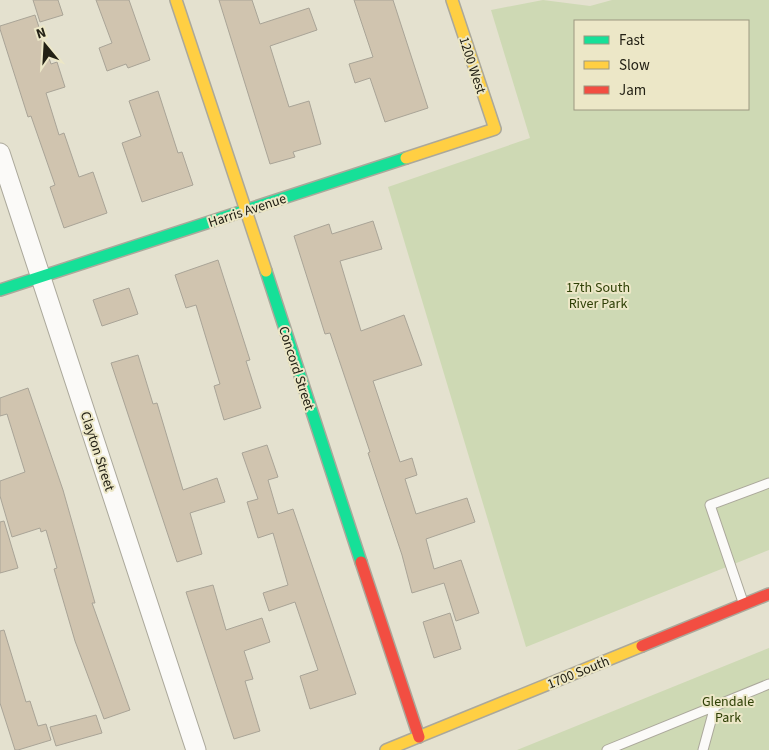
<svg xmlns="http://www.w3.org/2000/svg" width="769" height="750" viewBox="0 0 769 750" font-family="'Source Sans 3',sans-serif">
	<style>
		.green { fill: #ced9b4; fill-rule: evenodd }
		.building { fill: #d0c4af; stroke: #a9a497 }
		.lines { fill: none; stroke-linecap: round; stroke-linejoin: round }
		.lane-casing { stroke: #aba89b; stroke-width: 11 }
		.street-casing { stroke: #aba89b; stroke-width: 21 }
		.fast-casing { stroke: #aba89b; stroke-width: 14 }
		.slow-casing { stroke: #aba89b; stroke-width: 14 }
		.jam-casing { stroke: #aba89b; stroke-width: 14 }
		.lane { stroke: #fbfaf8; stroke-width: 9 }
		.street { stroke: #fbfaf8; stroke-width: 19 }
		.fast { stroke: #16e098; stroke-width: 11 }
		.slow { stroke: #ffcf43; stroke-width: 11 }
		.jam { stroke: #f24e42; stroke-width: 11 }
		.labels { text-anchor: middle; stroke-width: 4; stroke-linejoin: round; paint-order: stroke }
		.street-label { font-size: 14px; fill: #232115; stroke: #ece7c7 }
		.park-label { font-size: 14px; fill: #2f4006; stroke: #ece7c7 }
	</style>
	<rect width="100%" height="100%" fill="#e4e1cf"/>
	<path class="green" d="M 543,0 L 590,6 L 612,0 L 769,0 L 769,550 L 526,647 L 388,187 L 530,138 L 491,10 ZM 575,21 L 748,21 L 748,109 L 575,109 Z
		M 769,648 L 769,750 L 517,750 Z"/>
	<path class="building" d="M 33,0 L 58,0 L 63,15 L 40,22 Z
		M 96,0 L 129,0 L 150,60 L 128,68 L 126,64 L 107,71 L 99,48 L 112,43 Z
		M 219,0 L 252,0 L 260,24 L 309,8 L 317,30 L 270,46 L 289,107 L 309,101 L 321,144 L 293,152 L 295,157 L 270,164 Z
		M 354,0 L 393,0 L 428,108 L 385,122 L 370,78 L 355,83 L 349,64 L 373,57 Z
		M 35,15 L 51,64 L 57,62 L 65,87 L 46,93 L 59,135 L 64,133 L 79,177 L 93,172 L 107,213 L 64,228 L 50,187 L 55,185 L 31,116 L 28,117 L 0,29 L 0,26 Z
		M 158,91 L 178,153 L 182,152 L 193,185 L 142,202 L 122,143 L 141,136 L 129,101 Z
		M 373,221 L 382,249 L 340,261 L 361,331 L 404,315 L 422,365 L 373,381 L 400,462 L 412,458 L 417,475 L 405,479 L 416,514 L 467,498 L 475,522 L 426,539 L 434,569 L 461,560 L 479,613 L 456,621 L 444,583 L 412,593 L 402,555 L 368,453 L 370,452 L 330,333 L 325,334 L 294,236 L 329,224 L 332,234 Z
		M 218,260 L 250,360 L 246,361 L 261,408 L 224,420 L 214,386 L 220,384 L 196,305 L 186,308 L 175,275 Z
		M 129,288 L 138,314 L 102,326 L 93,300 Z
		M 138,355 L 153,404 L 157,403 L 183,490 L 217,478 L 225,502 L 190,513 L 202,554 L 177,562 L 111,363 Z
		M 28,388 L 63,490 L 95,603 L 92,603 L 130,710 L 104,719 L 75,641 L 54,569 L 57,568 L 46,530 L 41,532 L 40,528 L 12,537 L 0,496 L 0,481 L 25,472 L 7,414 L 0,416 L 0,398 Z
		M 267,445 L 278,477 L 268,480 L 278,514 L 293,509 L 356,694 L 310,709 L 300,676 L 318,670 L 295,602 L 269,611 L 263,593 L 288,585 L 273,533 L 258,538 L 247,502 L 258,499 L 242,453 Z
		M 4,521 L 18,568 L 0,573 L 0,522 Z
		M 213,585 L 226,630 L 262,618 L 270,642 L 244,651 L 253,679 L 245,681 L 260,731 L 234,739 L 186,592 Z
		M 450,613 L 461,649 L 434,658 L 423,622 Z
		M 4,630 L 26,702 L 30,701 L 38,726 L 46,724 L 51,740 L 18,750 L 15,750 L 0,703 L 0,631 Z
		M 96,715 L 102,733 L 56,746 L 50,727 Z"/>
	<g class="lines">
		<defs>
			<path id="lane" d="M 743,602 L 710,505 L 769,483
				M 607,750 L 769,684
				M 703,750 L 715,706"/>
			<path id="street" d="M 0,153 L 196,750"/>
			<path id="fast" d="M 266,271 L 361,562
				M 0,290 L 406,158"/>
			<path id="slow" d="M 176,0 L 266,271
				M 406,158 L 495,129 L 452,0
				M 386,750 L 642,646"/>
			<path id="jam" d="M 361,562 L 419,737
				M 642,646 L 769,594"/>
		</defs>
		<use href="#lane" class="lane-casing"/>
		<use href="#street" class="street-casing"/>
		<use href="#fast" class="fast-casing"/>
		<use href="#slow" class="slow-casing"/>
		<use href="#jam" class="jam-casing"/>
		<use href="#lane" class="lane"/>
		<use href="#street" class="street"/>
		<use href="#fast" class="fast"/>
		<use href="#slow" class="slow"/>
		<use href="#jam" class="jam"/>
	</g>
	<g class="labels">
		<g class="street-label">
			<text transform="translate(473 65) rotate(72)" y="5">1200 West</text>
			<text transform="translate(247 210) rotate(-18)" y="5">Harris Avenue</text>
			<text transform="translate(297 368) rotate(72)" y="5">Concord Street</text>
			<text transform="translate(98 451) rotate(72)" y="5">Clayton Street</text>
			<text transform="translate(578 672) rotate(-22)" y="5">1700 South</text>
		</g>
		<g class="park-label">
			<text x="598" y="292">17th South<tspan x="598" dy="16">River Park</tspan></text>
			<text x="728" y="706">Glendale<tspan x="728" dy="16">Park</tspan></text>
		</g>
	</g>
	<rect x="574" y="20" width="175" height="90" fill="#ece7c7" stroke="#9c9880"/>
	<rect x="584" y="36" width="25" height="8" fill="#16e098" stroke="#9c9880"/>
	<text x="619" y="45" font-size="15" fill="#232115">Fast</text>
	<rect x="584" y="61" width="25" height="8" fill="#ffcf43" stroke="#9c9880"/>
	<text x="619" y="70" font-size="15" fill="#232115">Slow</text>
	<rect x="584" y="86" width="25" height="8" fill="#f24e42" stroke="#9c9880"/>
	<text x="619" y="95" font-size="15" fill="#232115">Jam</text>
	<g transform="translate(45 45) rotate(342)" stroke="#ece7c7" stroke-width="4" paint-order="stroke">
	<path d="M0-4L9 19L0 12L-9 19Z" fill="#232115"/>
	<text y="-8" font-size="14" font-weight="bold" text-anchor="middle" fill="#232115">N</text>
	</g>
</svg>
